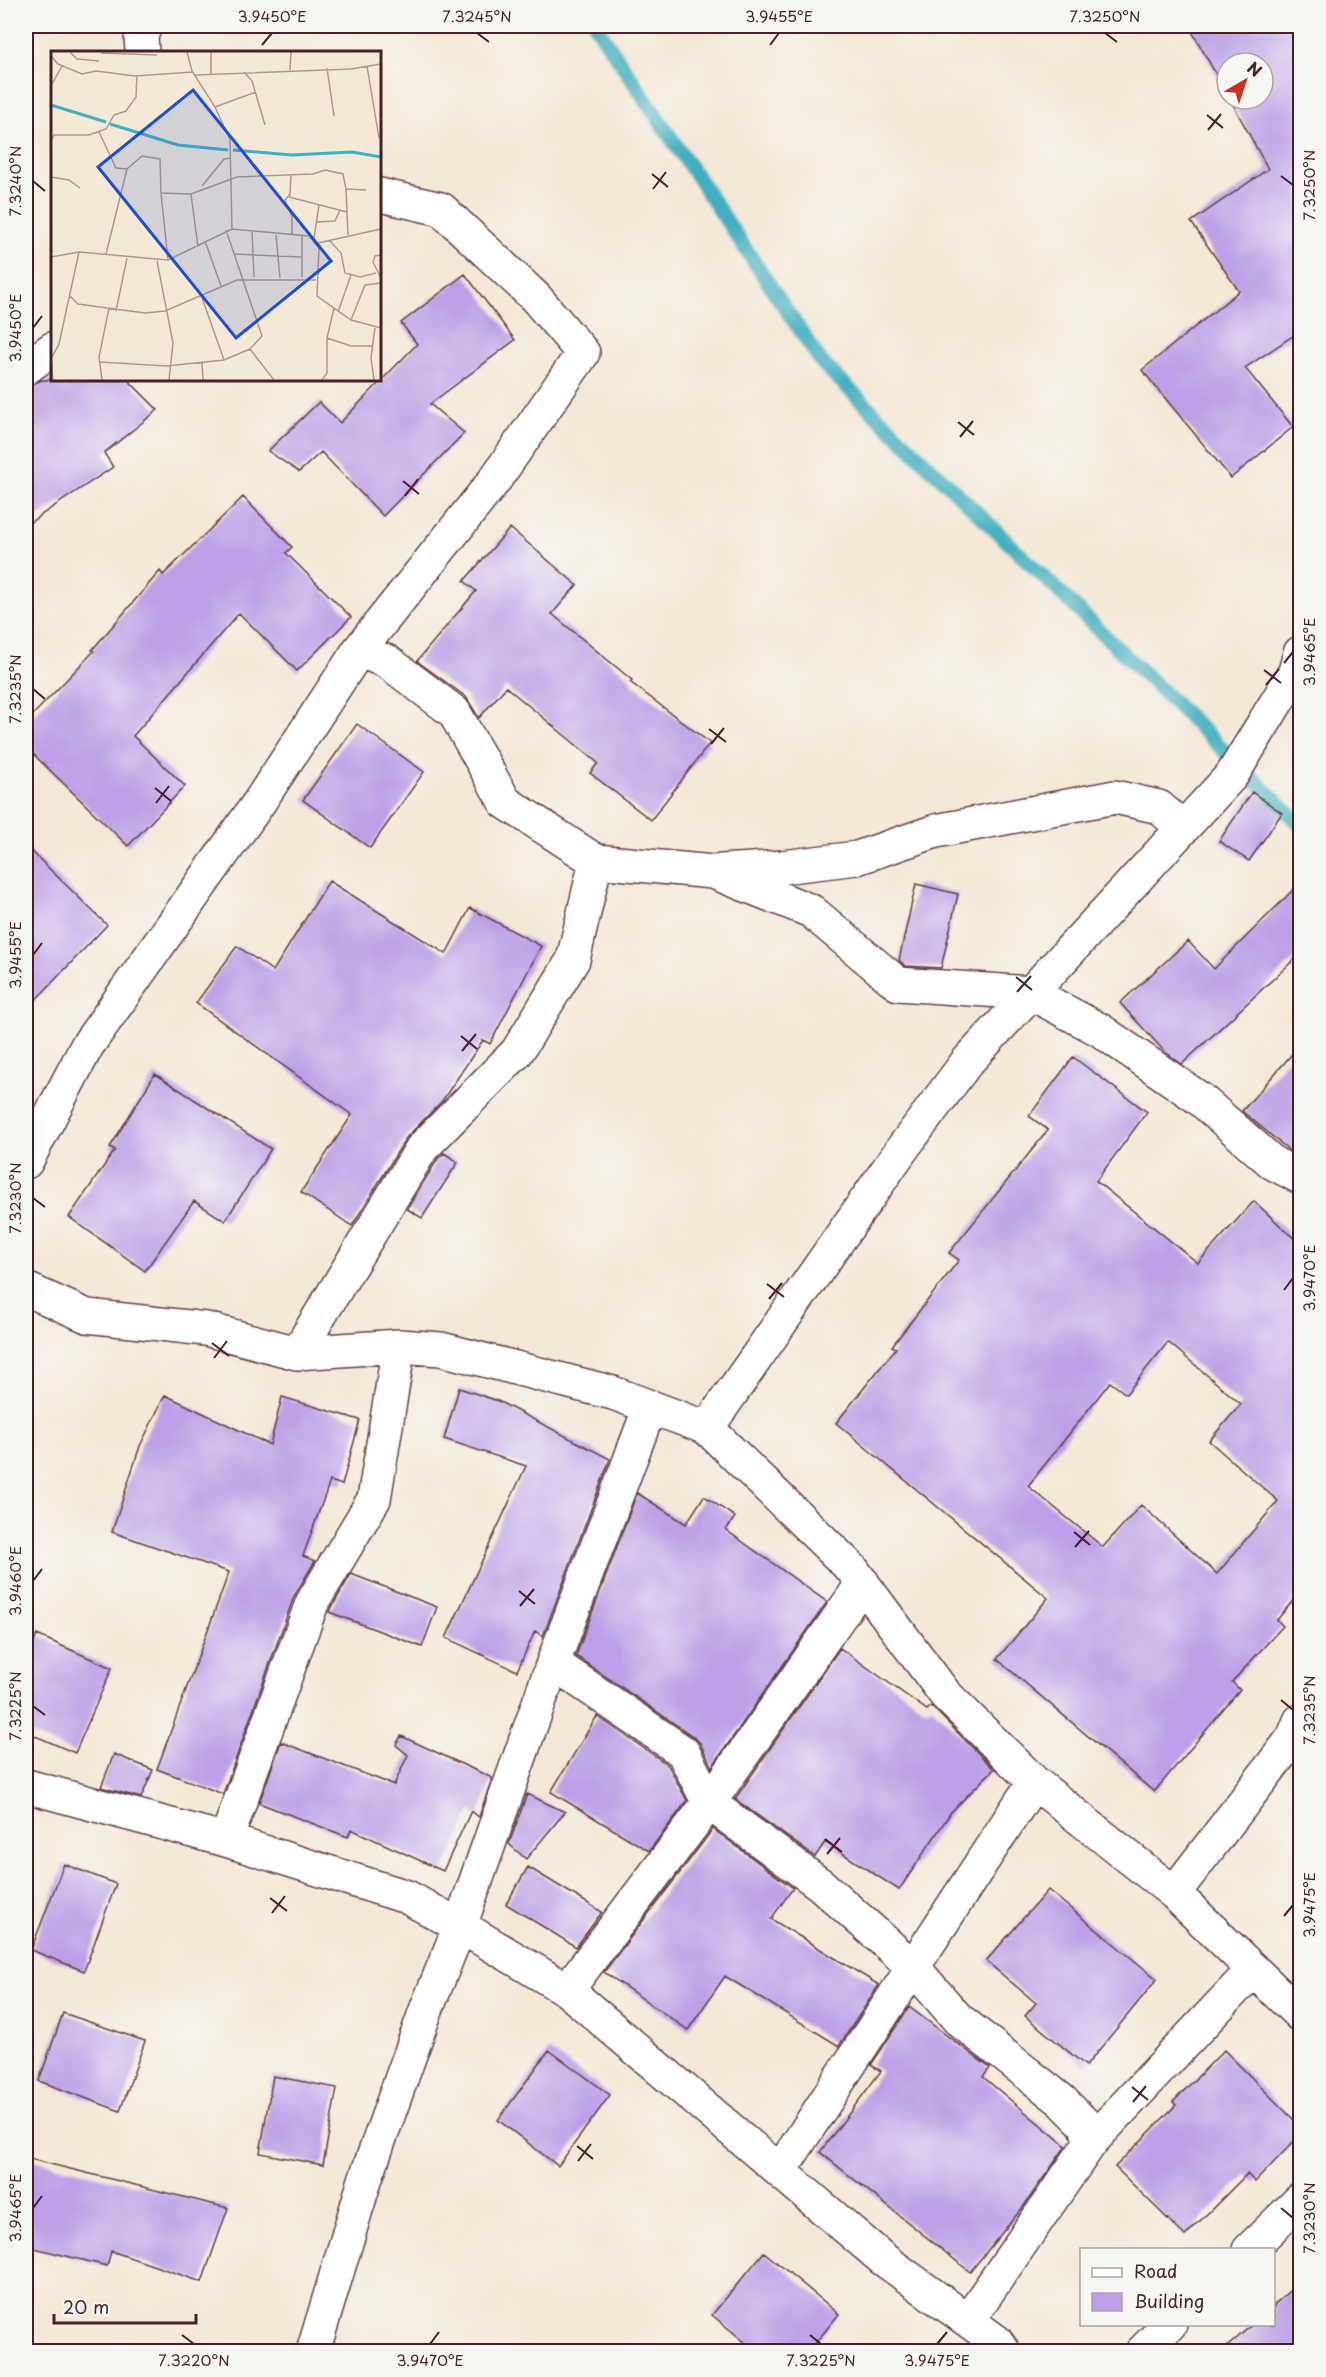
<svg xmlns="http://www.w3.org/2000/svg" width="1326" height="2377" viewBox="0 0 1326 2377" font-family="'Playpen Sans',sans-serif">
	<style>
		.lines { fill: none; stroke-linecap: round; stroke-linejoin: round }
		.stream { stroke: #42afc0; stroke-width: 15 }
		.building { fill: #bca0e7; fill-rule: evenodd }
		.minor-casing { stroke: #643d45; stroke-width: 36 }
		.minor { stroke: #fff; stroke-width: 33 }
		.ticks { fill: none; stroke: #4a1f2b; stroke-width: 2 }
		.inset-river { fill: none; stroke: #42afc0; stroke-width: 3 }
		.inset-road { fill: none; stroke: #b09892; stroke-width: 1.5 }
		.view { fill: #1d4ed8; fill-opacity: 0.15; stroke: #1d4ed8; stroke-width: 3 }
		.inset-edge { fill: none; stroke: #4a1f2b; stroke-width: 3 }
		.neatline { fill: none; stroke: #4a1f2b; stroke-width: 2 }
		.ticks-label { font-size: 15px; text-anchor: middle; fill: #4a1f2b }
	</style>
	<rect width="100%" height="100%" fill="#f6f6f2"/>
	<filter id="ink" filterUnits="userSpaceOnUse"><feTurbulence type="fractalNoise" baseFrequency=".0167" numOctaves="2"/><feDisplacementMap in="SourceGraphic" scale="12" xChannelSelector="R" yChannelSelector="G"/><feConvolveMatrix kernelMatrix="1 2 1 2 8 2 1 2 1" color-interpolation-filters="sRGB"/></filter>
	<filter id="wash" filterUnits="userSpaceOnUse"><feTurbulence type="fractalNoise" baseFrequency=".008" numOctaves="4" result="noise"/><feDisplacementMap in="SourceGraphic" scale="24" xChannelSelector="R" yChannelSelector="G"/><feGaussianBlur stdDeviation="1.35" result="paint"/><feColorMatrix in="noise" values="0 0 0 0 0 0 0 0 0 0 0 0 0 0 0 0 0 1.4 0 .05"/><feComposite in="paint" operator="in"/></filter>
	<g filter="url(#wash)">
		<rect width="100%" height="100%" fill="#f4e8d6"/>
		<g class="lines">
			<path class="stream" d="M 596,26 L 822,363 L 1300,824"/>
		</g>
		<g id="blocks">
			<path class="building" d="M 1189,26 L 1300,26 L 1300,331 L 1245,368 L 1293,427 L 1231,478 L 1142,370 L 1239,291 L 1191,222 L 1268,169 L 1230,99 L 1263,99 L 1263,63 L 1227,63 L 1227,94 Z
				M 465,274 L 515,340 L 430,404 L 464,433 L 383,516 L 321,452 L 299,472 L 268,451 L 319,402 L 340,423 L 417,344 L 401,323 Z
				M 42,380 L 128,380 L 158,410 L 104,453 L 113,467 L 26,525 L 26,386 Z
				M 243,497 L 292,547 L 286,553 L 351,617 L 297,671 L 239,613 L 133,736 L 185,786 L 128,846 L 26,747 L 26,722 L 94,651 L 92,650 L 160,571 L 163,575 Z
				M 510,528 L 577,585 L 552,614 L 632,680 L 630,682 L 710,743 L 651,820 L 590,773 L 598,763 L 506,687 L 479,718 L 466,697 L 417,661 L 476,591 L 464,581 Z
				M 357,724 L 424,772 L 370,848 L 303,800 Z
				M 1252,792 L 1282,813 L 1249,861 L 1219,841 Z
				M 26,846 L 107,925 L 26,1010 Z
				M 329,881 L 446,954 L 470,908 L 541,946 L 490,1044 L 483,1040 L 442,1101 L 406,1138 L 352,1226 L 301,1192 L 352,1115 L 196,1003 L 237,946 L 273,971 Z
				M 1300,883 L 1300,954 L 1182,1064 L 1164,1051 L 1120,1003 L 1188,941 L 1214,969 Z
				M 916,884 L 958,894 L 941,968 L 905,966 L 899,960 Z
				M 1300,1045 L 1300,1139 L 1290,1151 L 1242,1111 Z
				M 1073,1057 L 1147,1112 L 1096,1181 L 1198,1263 L 1254,1201 L 1300,1244 L 1300,1592 L 1277,1620 L 1283,1626 L 1232,1682 L 1240,1690 L 1154,1792 L 997,1659 L 1048,1598 L 836,1423 L 896,1348 L 892,1346 L 959,1260 L 949,1253 L 1048,1130 L 1029,1116 ZM 1168,1342 L 1241,1404 L 1209,1441 L 1278,1501 L 1217,1574 L 1141,1505 L 1103,1547 L 1028,1486 L 1110,1382 L 1126,1394 Z
				M 155,1074 L 271,1149 L 225,1221 L 194,1201 L 145,1271 L 69,1217 L 115,1150 L 110,1147 Z
				M 444,1153 L 458,1162 L 422,1218 L 407,1209 L 437,1160 Z
				M 459,1388 L 498,1401 L 610,1459 L 543,1636 L 535,1631 L 517,1671 L 446,1638 L 526,1466 L 444,1439 Z
				M 165,1395 L 270,1445 L 282,1397 L 360,1420 L 342,1485 L 330,1481 L 303,1556 L 315,1561 L 294,1596 L 223,1794 L 157,1769 L 229,1572 L 112,1532 L 140,1446 Z
				M 637,1493 L 686,1524 L 704,1496 L 735,1517 L 726,1530 L 827,1602 L 712,1767 L 700,1743 L 694,1737 L 576,1656 Z
				M 351,1574 L 437,1607 L 422,1647 L 329,1612 Z
				M 37,1635 L 112,1668 L 75,1753 L 26,1732 L 26,1661 Z
				M 840,1648 L 927,1710 L 931,1706 L 994,1769 L 951,1812 L 899,1890 L 825,1842 L 815,1857 L 735,1799 Z
				M 597,1716 L 668,1765 L 687,1801 L 649,1851 L 551,1792 Z
				M 401,1736 L 492,1778 L 479,1817 L 471,1811 L 443,1871 L 351,1829 L 348,1837 L 259,1803 L 281,1742 L 394,1785 L 408,1755 L 396,1745 Z
				M 114,1754 L 153,1770 L 141,1798 L 101,1787 Z
				M 527,1794 L 565,1812 L 526,1859 L 509,1844 Z
				M 713,1829 L 793,1888 L 771,1919 L 879,1985 L 839,2046 L 725,1976 L 688,2030 L 604,1972 Z
				M 64,1864 L 116,1884 L 84,1971 L 31,1950 Z
				M 528,1867 L 602,1912 L 576,1947 L 506,1904 Z
				M 1048,1890 L 1157,1979 L 1086,2066 L 1025,2016 L 1036,2003 L 986,1961 Z
				M 909,2007 L 990,2068 L 983,2077 L 1066,2146 L 1023,2207 L 970,2272 L 820,2152 L 881,2071 L 871,2065 Z
				M 63,2013 L 145,2041 L 120,2111 L 39,2081 Z
				M 549,2050 L 610,2095 L 558,2166 L 498,2120 Z
				M 1224,2050 L 1300,2126 L 1300,2135 L 1255,2182 L 1247,2174 L 1185,2236 L 1115,2167 L 1176,2105 L 1173,2102 Z
				M 273,2076 L 337,2088 L 323,2165 L 260,2153 Z
				M 26,2158 L 228,2208 L 202,2282 L 111,2251 L 107,2266 L 26,2246 Z
				M 764,2252 L 839,2314 L 808,2352 L 757,2352 L 712,2315 Z
				M 1300,2281 L 1300,2352 L 1221,2352 L 1252,2325 L 1274,2325 L 1274,2305 Z"/>
		</g>
	</g>
	<g filter="url(#ink)">
		<use href="#blocks" fill-opacity="0" stroke="#643d45" stroke-width="1.5"/>
		<g class="lines">
			<defs>
				<path id="minor" d="M 142,52 L 141,36 L 145,26
					M 380,195 L 441,209 L 536,298 L 583,353 L 494,481 L 359,650 L 388,662 L 454,712 L 505,802 L 596,861 L 713,872 L 811,911 L 898,984 L 1031,993 L 1100,1030 L 1200,1099 L 1273,1163 L 1300,1177
					M 26,368 L 52,349
					M 721,871 L 782,867 L 857,858 L 936,831 L 1115,797 L 1159,807 L 1183,828
					M 26,1162 L 87,1046 L 258,804 L 359,650
					M 26,1289 L 87,1316 L 206,1329 L 297,1353 L 399,1346 L 441,1349 L 613,1393 L 707,1428 L 852,1569 L 945,1694 L 1034,1782 L 1174,1893 L 1300,2015
					M 297,1353 L 422,1148 L 517,1052 L 573,960 L 596,861
					M 707,1428 L 902,1149 L 967,1062 L 1232,775 L 1295,672 L 1300,653
					M 553,1663 L 683,1752 L 709,1803 L 821,1885 L 913,1967 L 958,2019 L 1061,2100 L 1085,2124 L 1091,2142
					M 26,1786 L 226,1840 L 407,1897 L 460,1926 L 567,1990 L 883,2259 L 996,2341 L 1004,2352
					M 226,1840 L 312,1603 L 374,1499 L 399,1346
					M 1174,1893 L 1293,1738 L 1300,1721
					M 567,1990 L 709,1803 L 863,1583
					M 780,2171 L 1034,1782
					M 1249,2250 L 1300,2200
					M 968,2320 L 1091,2142 L 1253,1970
					M 313,2352 L 365,2180 L 426,2010 L 460,1926 L 553,1663 L 650,1407
					M 1142,2352 L 1170,2324"/>
			</defs>
			<use href="#minor" class="minor-casing"/>
			<use href="#minor" class="minor"/>
		</g>
	</g>
	<path class="ticks" d="M 477,33 L 489,42M 1105,33 L 1117,42M 262,45 L 272,33M 770,45 L 779,33M 1207,115 L 1223,128M 1208,130 L 1221,114M 652,174 L 668,187M 1281,176 L 1293,185M 33,181 L 45,191M 653,189 L 666,172M 33,328 L 42,316M 958,422 L 974,435M 960,437 L 973,421M 403,481 L 419,494M 405,496 L 418,479M 1284,663 L 1293,652M 1264,670 L 1281,683M 1266,685 L 1279,669M 33,689 L 45,699M 709,729 L 726,742M 711,744 L 724,728M 155,788 L 171,801M 156,803 L 169,786M 33,955 L 42,943M 1016,977 L 1032,990M 1017,992 L 1031,976M 461,1036 L 477,1049M 462,1051 L 476,1034M 33,1198 L 45,1207M 767,1284 L 784,1297M 1284,1290 L 1293,1278M 769,1299 L 782,1283M 212,1343 L 229,1356M 214,1358 L 227,1341M 1074,1532 L 1090,1545M 1075,1547 L 1089,1531M 33,1581 L 42,1569M 519,1591 L 535,1604M 520,1606 L 534,1589M 1281,1700 L 1293,1710M 33,1706 L 45,1715M 825,1839 L 842,1852M 827,1854 L 840,1838M 270,1898 L 287,1911M 272,1913 L 285,1896M 1284,1916 L 1293,1905M 1132,2087 L 1148,2100M 1133,2102 L 1146,2086M 577,2146 L 593,2159M 578,2161 L 591,2144M 33,2208 L 42,2196M 1281,2208 L 1293,2218M 182,2335 L 194,2344M 810,2335 L 821,2344M 430,2344 L 439,2332M 937,2344 L 947,2332"/>
	<g transform="translate(51 51)">
		<rect width="330" height="330" fill="#f4e8d6"/>
		<path class="inset-river" d="M 0,54 L 55,71M 59,73 L 127,94 L 177,99M 182,99 L 241,104 L 301,101 L 330,106"/>
		<path class="inset-road" d="M 19,1 L 26,8 L 48,10M 136,1 L 141,20 L 164,56 L 179,89 L 181,178M 160,1 L 160,23M 50,2 L 106,4M 0,5 L 7,13 L 31,23 L 45,20 L 84,25 L 142,21M 316,15 L 328,87M 276,17 L 283,65M 239,19 L 240,1M 193,21 L 201,30 L 214,74M 144,24 L 300,18 L 330,13M 1,33 L 11,15M 164,56 L 205,41M 48,81 L 65,117 L 76,118 L 91,105 L 109,108 L 110,142 L 140,143 L 186,126 L 262,123 L 274,119 L 292,123 L 295,138 L 315,139M 0,90 L 3,84 L 38,84 L 55,78 L 63,64 L 75,60 L 85,46 L 86,24M 240,124 L 239,143 L 234,149 L 241,166 L 241,184M 0,126 L 18,129 L 29,137M 151,135 L 173,108 L 180,107M 295,138 L 297,184M 110,142 L 117,209M 140,143 L 147,196M 238,146 L 296,161M 266,171 L 284,170 L 289,159M 201,180 L 203,226M 225,184 L 229,227M 263,187 L 268,154M 278,189 L 290,202 L 294,222 L 309,226 L 325,222M 154,190 L 170,235M 267,192 L 330,178M 55,203 L 76,118M 183,203 L 250,206M 330,204 L 324,205 L 322,211 L 330,227M 0,206 L 28,201 L 117,209 L 181,178 L 258,185 L 268,197 L 266,245 L 300,269 L 330,277M 106,210 L 122,292 L 118,329M 251,226 L 251,185M 150,244 L 173,309M 19,245 L 27,253 L 94,262 L 114,260 L 186,229 L 265,229M 65,260 L 76,207M 287,261 L 300,224M 300,269 L 314,234 L 330,232M 276,287 L 300,295 L 321,295M 199,298 L 223,329M 49,311 L 115,315 L 173,309 L 199,298 L 211,285 L 175,179M 151,311 L 152,329M 2,329 L 0,308 L 8,293 L 28,201M 51,329 L 48,306 L 58,257M 271,329 L 276,322 L 276,287 L 283,257M 323,329 L 320,307 L 324,277"/>
		<path class="view" d="M 142,39 L 280,210 L 185,287 L 47,116 Z"/>
		<rect width="330" height="330" class="inset-edge"/>
	</g>
	<rect width="1326" height="2377" fill="none" stroke="#f6f6f2" stroke-width="66"/>
	<rect x="1080" y="2248" width="195" height="78" fill="#f6f6f2" stroke="#b1a0a2" stroke-width="1.5"/>
	<rect x="1092" y="2268" width="30" height="9" fill="#ffffff" stroke="#b1a0a2" stroke-width="1.5"/>
	<text x="1134" y="2278" font-size="18" fill="#4a1f2b">Road</text>
	<rect x="1092" y="2293" width="30" height="18" fill="#bca0e7" stroke="#b1a0a2" stroke-width="1.5"/>
	<text x="1134" y="2308" font-size="18" fill="#4a1f2b">Building</text>
	<g transform="translate(1245 81) rotate(39)"><circle r="28" fill="#f6f6f2" stroke="#b1a0a2" stroke-width="1.5"/>
	<path d="M0-4.5L10 22L0 15L-10 22Z" fill="#c8321e"/>
	<text y="-9" font-size="16" font-weight="bold" text-anchor="middle" fill="#4a1f2b">N</text>
	</g>
	<path d="M54 2314v9h142v-9" fill="none" stroke="#4a1f2b" stroke-width="3"/>
	<text x="63" y="2314" font-size="18" fill="#4a1f2b" stroke="#f6f6f2" stroke-width="4.5" paint-order="stroke">20 m</text>
	<rect x="33" y="33" width="1260" height="2311" class="neatline"/>
	<g class="ticks-label">
		<text x="272" y="22">3.9450°E</text>
		<text x="477" y="22">7.3245°N</text>
		<text x="779" y="22">3.9455°E</text>
		<text x="1105" y="22">7.3250°N</text>
		<text transform="translate(16 181) rotate(-90)" y="5">7.3240°N</text>
		<text transform="translate(1310 185) rotate(-90)" y="5">7.3250°N</text>
		<text transform="translate(16 328) rotate(-90)" y="5">3.9450°E</text>
		<text transform="translate(1310 652) rotate(-90)" y="5">3.9465°E</text>
		<text transform="translate(16 689) rotate(-90)" y="5">7.3235°N</text>
		<text transform="translate(16 955) rotate(-90)" y="5">3.9455°E</text>
		<text transform="translate(16 1198) rotate(-90)" y="5">7.3230°N</text>
		<text transform="translate(1310 1278) rotate(-90)" y="5">3.9470°E</text>
		<text transform="translate(16 1581) rotate(-90)" y="5">3.9460°E</text>
		<text transform="translate(16 1706) rotate(-90)" y="5">7.3225°N</text>
		<text transform="translate(1310 1710) rotate(-90)" y="5">7.3235°N</text>
		<text transform="translate(1310 1905) rotate(-90)" y="5">3.9475°E</text>
		<text transform="translate(16 2208) rotate(-90)" y="5">3.9465°E</text>
		<text transform="translate(1310 2218) rotate(-90)" y="5">7.3230°N</text>
		<text x="194" y="2366">7.3220°N</text>
		<text x="430" y="2366">3.9470°E</text>
		<text x="821" y="2366">7.3225°N</text>
		<text x="937" y="2366">3.9475°E</text>
	</g>
</svg>
